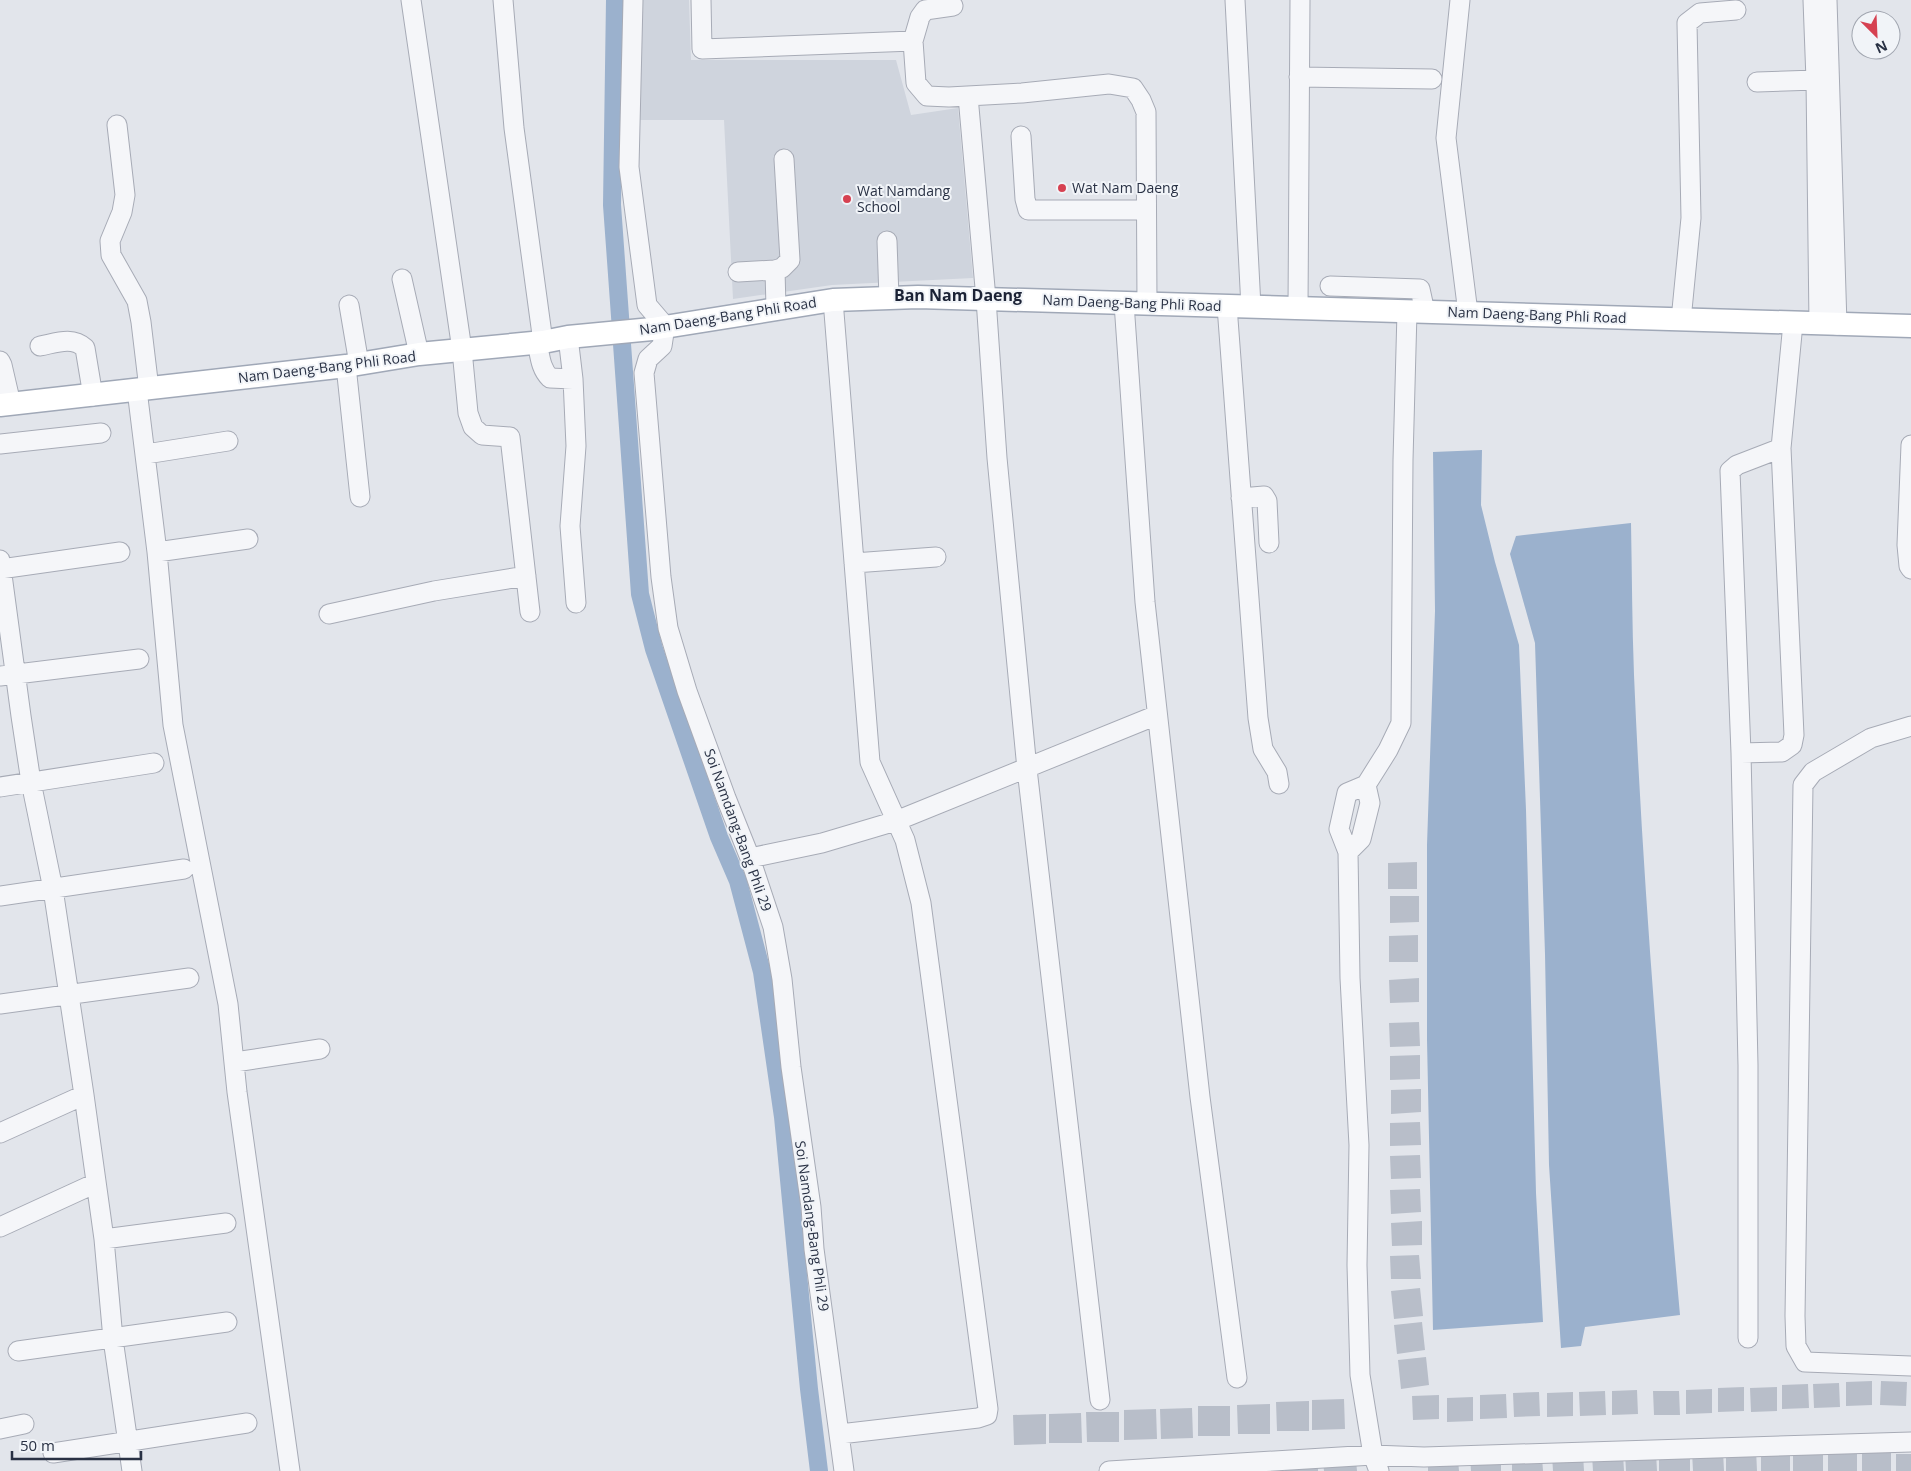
<svg xmlns="http://www.w3.org/2000/svg" width="1911" height="1471" viewBox="0 0 1911 1471" font-family="'Open Sans',sans-serif">
	<style>
		.built { fill: #cfd4dd }
		.water { fill: #9bb1cd }
		.lines { fill: none; stroke-linecap: round; stroke-linejoin: round }
		.canal { stroke: #9bb1cd; stroke-width: 18 }
		.building { fill: #b8bec9 }
		.minor-casing { stroke: #a7abb6; stroke-width: 21 }
		.major-casing { stroke: #a0a8b7; stroke-width: 25 }
		.minor { stroke: #f5f6f9; stroke-width: 19 }
		.major { stroke: #fff; stroke-width: 22 }
		.poi-dot { fill: #d64151; stroke: #f1f4f8; stroke-width: 2 }
		.labels { text-anchor: middle; stroke-width: 4; stroke-linejoin: round; paint-order: stroke }
		.poi-label { font-size: 14px; fill: #293144; stroke: #f1f4f8; text-anchor: start }
		.street-label { font-size: 14px; fill: #293144; stroke: #f1f4f8 }
		.quarter-label { font-size: 16px; font-weight: bold; fill: #1b2235; stroke: #f1f4f8 }
	</style>
	<rect width="100%" height="100%" fill="#e2e5eb"/>
	<path class="built" d="M 635,0 L 689,0 L 691,60 L 896,60 L 911,115 L 958,108 L 973,278 L 832,285 L 733,299 L 724,120 L 636,120 Z"/>
	<path class="water" d="M 1482,450 L 1481,505 L 1495,562 L 1519,645 L 1526,810 L 1536,1193 L 1543,1322 L 1433,1330 L 1427,1040 L 1427,845 L 1435,611 L 1433,452 Z
		M 1631,523 C 1632,574 1632,624 1634,675 C 1643,889 1661,1102 1680,1315 L 1585,1327 L 1581,1346 L 1561,1348 L 1549,1165 L 1545,954 L 1535,643 L 1510,554 L 1516,536 Z"/>
	<g class="lines">
		<path class="canal" d="M 615,0 L 612,205 L 640,594 L 654,649 L 719,837 L 738,881 L 762,972 L 783,1117 L 809,1389 L 819,1471"/>
	</g>
	<path class="building" d="M 1417,862 L 1417,889 L 1388,889 L 1388,863 Z
		M 1390,896 L 1419,896 L 1419,922 L 1390,923 Z
		M 1418,935 L 1418,962 L 1389,962 L 1389,936 Z
		M 1419,978 L 1419,1002 L 1390,1003 L 1389,980 Z
		M 1419,1022 L 1420,1046 L 1390,1047 L 1389,1023 Z
		M 1420,1055 L 1420,1079 L 1390,1080 L 1390,1056 Z
		M 1421,1089 L 1421,1112 L 1391,1114 L 1391,1090 Z
		M 1420,1122 L 1421,1145 L 1390,1146 L 1390,1123 Z
		M 1420,1155 L 1421,1178 L 1391,1179 L 1390,1156 Z
		M 1420,1189 L 1421,1212 L 1391,1214 L 1390,1190 Z
		M 1422,1221 L 1422,1245 L 1392,1246 L 1391,1223 Z
		M 1419,1255 L 1421,1279 L 1391,1279 L 1390,1256 Z
		M 1420,1288 L 1423,1316 L 1394,1319 L 1391,1291 Z
		M 1422,1322 L 1425,1350 L 1397,1354 L 1394,1325 Z
		M 1426,1357 L 1429,1385 L 1401,1389 L 1398,1360 Z
		M 1872,1381 L 1872,1405 L 1846,1406 L 1846,1382 Z
		M 1881,1381 L 1907,1382 L 1906,1406 L 1880,1405 Z
		M 1839,1383 L 1840,1407 L 1814,1408 L 1813,1384 Z
		M 1808,1384 L 1809,1408 L 1782,1409 L 1782,1385 Z
		M 1744,1387 L 1744,1411 L 1718,1412 L 1718,1388 Z
		M 1777,1387 L 1777,1411 L 1751,1412 L 1750,1388 Z
		M 1712,1389 L 1712,1413 L 1686,1414 L 1686,1390 Z
		M 1637,1390 L 1638,1414 L 1612,1415 L 1612,1391 Z
		M 1605,1391 L 1606,1415 L 1580,1416 L 1579,1392 Z
		M 1653,1391 L 1679,1391 L 1680,1415 L 1654,1415 Z
		M 1539,1392 L 1540,1416 L 1514,1417 L 1513,1393 Z
		M 1573,1392 L 1573,1416 L 1547,1417 L 1547,1393 Z
		M 1506,1394 L 1507,1418 L 1480,1419 L 1480,1395 Z
		M 1439,1395 L 1439,1419 L 1413,1420 L 1412,1396 Z
		M 1473,1397 L 1473,1421 L 1447,1422 L 1447,1398 Z
		M 1344,1399 L 1345,1429 L 1312,1430 L 1312,1400 Z
		M 1309,1401 L 1309,1431 L 1277,1431 L 1276,1402 Z
		M 1270,1404 L 1270,1434 L 1238,1434 L 1237,1405 Z
		M 1198,1406 L 1230,1406 L 1230,1436 L 1198,1436 Z
		M 1192,1408 L 1193,1438 L 1161,1439 L 1160,1409 Z
		M 1156,1409 L 1157,1439 L 1124,1440 L 1124,1410 Z
		M 1086,1412 L 1119,1412 L 1119,1442 L 1087,1442 Z
		M 1081,1413 L 1082,1443 L 1049,1443 L 1049,1414 Z
		M 1046,1414 L 1046,1444 L 1014,1445 L 1013,1415 Z
		M 1761,1446 L 1790,1446 L 1790,1471 L 1761,1471 Z
		M 1823,1447 L 1823,1471 L 1793,1471 L 1793,1448 Z
		M 1828,1448 L 1857,1449 L 1857,1471 L 1828,1471 Z
		M 1756,1449 L 1757,1471 L 1726,1471 L 1726,1450 Z
		M 1690,1451 L 1690,1471 L 1659,1471 L 1659,1452 Z
		M 1723,1451 L 1724,1471 L 1693,1471 L 1692,1452 Z
		M 1656,1452 L 1657,1471 L 1626,1471 L 1625,1453 Z
		M 1862,1453 L 1891,1453 L 1891,1471 L 1862,1471 Z
		M 1583,1454 L 1584,1471 L 1553,1471 L 1552,1455 Z
		M 1623,1454 L 1624,1471 L 1593,1471 L 1592,1455 Z
		M 1896,1454 L 1911,1454 L 1911,1471 L 1896,1471 Z
		M 1501,1457 L 1501,1471 L 1471,1471 L 1470,1458 Z
		M 1542,1457 L 1543,1471 L 1512,1471 L 1512,1459 Z
		M 1458,1459 L 1459,1471 L 1428,1471 L 1428,1460 Z
		M 1356,1460 L 1357,1471 L 1324,1471 L 1323,1462 Z
		M 1318,1462 L 1318,1471 L 1285,1471 L 1285,1464 Z"/>
	<g class="lines">
		<defs>
			<path id="minor" d="M 411,0 L 462,350 L 468,413 L 473,427 L 482,435 L 510,437 L 530,612
				M 503,0 L 514,128 L 543,342
				M 633,0 L 629,167 L 647,305 L 665,326 L 662,346 L 648,359 L 644,373 L 661,577 L 668,628 L 687,691 L 726,798 L 750,858 L 773,927 L 782,979 L 791,1067 L 811,1207 L 814,1249 L 844,1471
				M 701,0 L 702,49 L 913,41
				M 1235,0 L 1251,307
				M 1460,0 L 1446,138 L 1468,313
				M 1813,0 L 1816,80 L 1819,324
				M 1827,0 L 1837,325
				M 953,6 L 925,10 L 920,17 L 913,41 L 916,83 L 927,96 L 949,97 L 1022,93 L 1109,84 L 1133,88 L 1141,100 L 1146,112 L 1147,304
				M 1299,77 L 1432,79
				M 1757,82 L 1816,80
				M 968,96 L 986,299 L 997,458 L 1027,769 L 1100,1400
				M 117,125 L 125,195 L 122,212 L 110,241 L 111,255 L 137,301 L 141,322 L 149,389
				M 1021,136 L 1025,199 L 1028,210 L 1146,210
				M 887,241 L 889,298
				M 738,272 L 775,270
				M 402,279 L 419,354
				M 1330,286 L 1420,289 L 1425,312
				M 833,300 L 870,762 L 905,840 L 921,903 L 988,1409 L 987,1415 L 978,1418 L 840,1434
				M 1124,303 L 1145,602 L 1200,1097 L 1237,1378
				M 349,305 L 359,364
				M 1227,306 L 1258,718 L 1263,749 L 1277,772 L 1279,784
				M 776,308 L 775,270 L 782,268 L 790,260 L 784,159
				M 1298,308 L 1300,0
				M 1681,320 L 1691,218 L 1687,23 L 1700,13 L 1736,10
				M 568,337 L 573,379 L 576,446 L 570,526 L 576,603
				M 537,342 C 540,355 540,368 550,378 L 573,379
				M 40,346 C 56,343 72,336 85,348 L 93,396
				M 0,361 L 2,365 L 11,404
				M 346,366 L 360,497
				M 137,390 L 157,552 L 173,725 L 228,1004 L 237,1092 L 290,1471
				M 0,444 L 101,433
				M 1911,445 L 1907,545 L 1909,566 L 1911,569
				M 146,454 L 228,441
				M 1241,498 L 1264,496 L 1267,501 L 1269,543
				M 157,552 L 248,539
				M 0,560 L 21,716 L 31,782 L 53,889 L 84,1095 L 104,1239 L 113,1339 L 132,1471
				M 854,563 L 936,557
				M 0,569 L 120,552
				M 329,614 L 434,591 L 526,576
				M 0,676 L 139,659
				M 1911,726 L 1871,738 L 1813,772 L 1803,785 L 1795,1316 L 1796,1346 L 1805,1362 L 1911,1366
				M 1741,753 L 1782,752 L 1792,745 L 1794,735 L 1781,448
				M 0,787 L 154,763
				M 1348,852 L 1361,839 L 1370,803 L 1366,785
				M 750,858 L 822,843 L 896,821 L 1157,715
				M 0,896 L 184,869
				M 0,1004 L 189,978
				M 235,1062 L 320,1049
				M 0,1133 L 84,1095
				M 0,1227 L 96,1183
				M 104,1239 L 226,1223
				M 1748,1338 L 1748,1065 L 1741,753 L 1730,471 L 1737,465 L 1781,448 L 1793,323
				M 18,1351 L 227,1322
				M 0,1429 L 24,1424
				M 53,1453 L 247,1423
				M 1109,1471 L 1373,1455 L 1424,1457 L 1911,1442
				M 1379,1471 L 1373,1455 L 1360,1375 L 1357,1265 L 1359,1145 L 1350,978 L 1348,852 L 1339,829 L 1347,793 L 1366,785 L 1388,750 L 1401,723 L 1403,460 L 1407,312"/>
			<path id="major" d="M 0,405 L 346,366 L 419,354 L 543,342 L 568,337 L 652,329 L 833,300 L 918,297 L 1911,326"/>
		</defs>
		<use href="#minor" class="minor-casing"/>
		<use href="#major" class="major-casing"/>
		<use href="#minor" class="minor"/>
		<use href="#major" class="major"/>
	</g>
	<g class="poi-dot">
		<circle cx="1062" cy="188" r="5"/>
		<circle cx="847" cy="199" r="5"/>
	</g>
	<g class="labels">
		<g class="poi-label">
			<text x="1072" y="193">Wat Nam Daeng</text>
			<text x="857" y="196">Wat Namdang<tspan x="857" dy="16">School</tspan></text>
		</g>
		<g class="street-label">
			<text transform="translate(1132 303) rotate(2)" y="5">Nam Daeng-Bang Phli Road</text>
			<text transform="translate(1537 315) rotate(2)" y="5">Nam Daeng-Bang Phli Road</text>
			<text transform="translate(728 316) rotate(-9)" y="5">Nam Daeng-Bang Phli Road</text>
			<text transform="translate(327 367) rotate(-7)" y="5">Nam Daeng-Bang Phli Road</text>
			<text transform="translate(738 830) rotate(70)" y="5">Soi Namdang-Bang Phli 29</text>
			<text transform="translate(812 1226) rotate(82)" y="5">Soi Namdang-Bang Phli 29</text>
		</g>
		<g class="quarter-label">
			<text x="958" y="301">Ban Nam Daeng</text>
		</g>
	</g>
	<g transform="translate(1876 35) rotate(156)"><circle r="24" fill="#f1f4f8" stroke="#a1a6b0"/>
	<path d="M0-4L9 19L0 12L-9 19Z" fill="#d64151"/>
	<text y="-8" font-size="14" font-weight="bold" text-anchor="middle" fill="#293144">N</text>
	</g>
	<path d="M12 1451v8h129v-8" fill="none" stroke="#293144" stroke-width="2.5"/>
	<text x="20" y="1451" font-size="15" fill="#293144" stroke="#f1f4f8" stroke-width="4" paint-order="stroke">50 m</text>
</svg>
